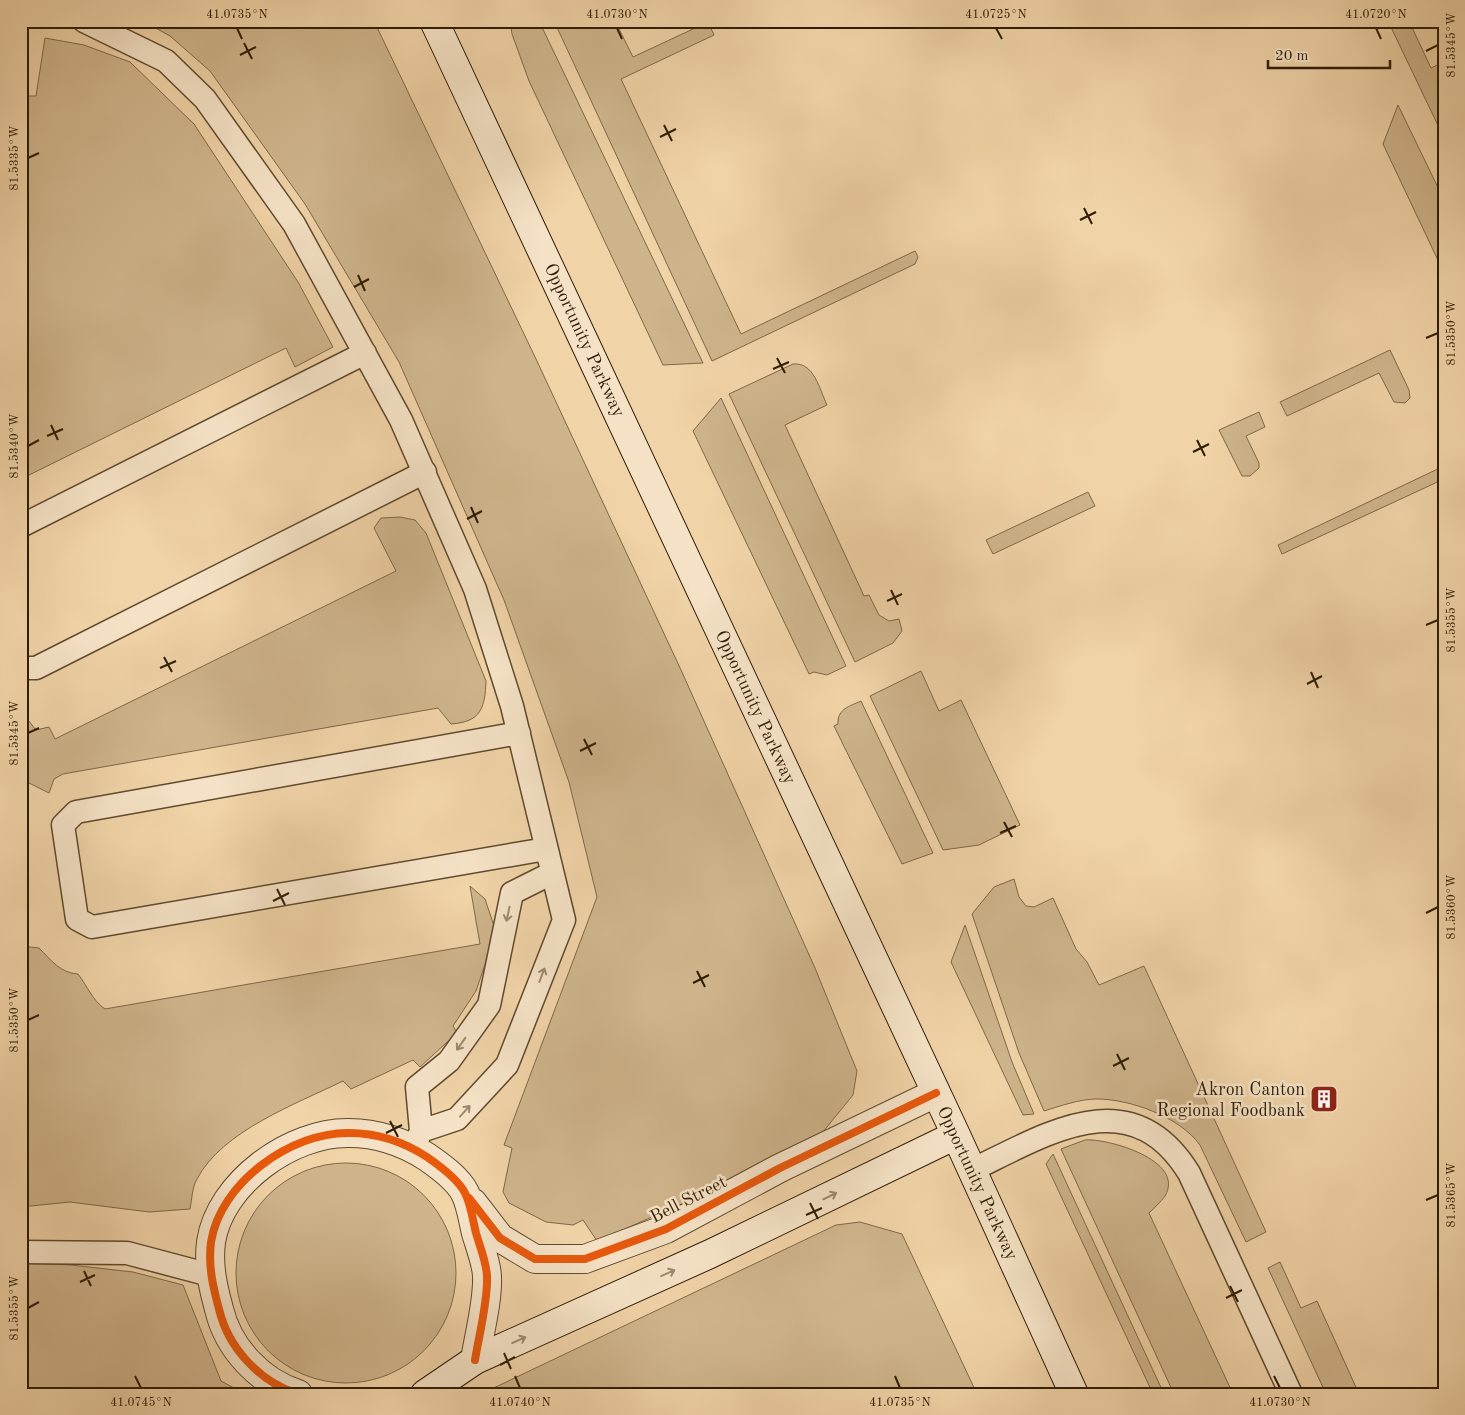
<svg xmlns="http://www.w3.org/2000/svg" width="1465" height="1415" viewBox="0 0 1465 1415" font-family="'Old Standard TT',serif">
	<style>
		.green { fill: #cfb48b; stroke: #7e6848 }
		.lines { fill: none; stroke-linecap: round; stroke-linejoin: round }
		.service-casing { stroke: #5e4a2d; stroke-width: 25 }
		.minor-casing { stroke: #5e4a2d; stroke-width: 30 }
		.secondary-casing { stroke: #2e1c04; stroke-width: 30 }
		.service { stroke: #f5e2c6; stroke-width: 22 }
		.minor { stroke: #f5e2c6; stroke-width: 28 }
		.secondary { stroke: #f5e2c6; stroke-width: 28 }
		.cycleway-casing { stroke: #f5e2c6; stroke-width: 11 }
		.cycleway { stroke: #e8590c; stroke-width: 8 }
		.oneway { stroke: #9b896f }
		.ticks { fill: none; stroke: #2e1c04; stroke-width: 2 }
		.labels { text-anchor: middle; stroke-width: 5; stroke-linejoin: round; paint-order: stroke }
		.street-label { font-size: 18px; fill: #2e1c04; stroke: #f5e2c6 }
		.poi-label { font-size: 18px; fill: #2e1c04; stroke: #f5e2c6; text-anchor: end }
		.neatline { fill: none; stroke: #2e1c04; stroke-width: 2 }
		.ticks-label { font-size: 12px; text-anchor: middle; fill: #2e1c04 }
	</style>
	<rect width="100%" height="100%" fill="#f0d3a7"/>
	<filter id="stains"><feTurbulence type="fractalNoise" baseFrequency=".004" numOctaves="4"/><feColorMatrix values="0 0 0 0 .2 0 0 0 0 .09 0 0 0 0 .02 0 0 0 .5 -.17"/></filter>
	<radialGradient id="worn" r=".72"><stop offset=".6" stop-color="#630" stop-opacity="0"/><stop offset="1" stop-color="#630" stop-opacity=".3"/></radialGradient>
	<path class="green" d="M 143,21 L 374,21 L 536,359 L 681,670 L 815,968 L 857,1071 L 853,1095 L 822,1133 L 721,1187 L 597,1241 L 583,1220 L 573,1225 L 546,1222 L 509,1203 L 503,1192 L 512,1148 L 504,1145 L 597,897 L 569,782 L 504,600 L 399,362 L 305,204 L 210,71 L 170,36 Z
		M 510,21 L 539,21 L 703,363 L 663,365 L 529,81 L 512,34 Z
		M 554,21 L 615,21 L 633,57 L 708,22 L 714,35 L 621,79 L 741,334 L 915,251 L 918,257 L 915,264 L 712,361 Z
		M 1388,21 L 1409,21 L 1431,68 L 1444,62 L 1444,138 Z
		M 45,38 L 84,45 L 130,62 L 194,124 L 298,282 L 333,347 L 295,367 L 286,348 L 21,479 L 21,96 L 36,96 Z
		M 1398,105 L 1444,200 L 1444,273 L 1383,144 Z
		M 1390,350 L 1409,390 L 1410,398 L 1405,403 L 1394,402 L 1379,373 L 1287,416 L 1280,402 Z
		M 793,364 C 814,362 819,388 827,405 L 785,425 L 864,596 L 869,595 L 879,615 L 889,621 L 899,619 L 902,631 L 893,643 L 855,662 L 729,394 Z
		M 721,398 L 846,666 L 827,675 L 814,672 L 809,674 L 693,431 Z
		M 1259,412 L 1265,427 L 1246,436 L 1259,463 L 1259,468 L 1250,476 L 1242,476 L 1219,430 Z
		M 1444,466 L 1444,479 L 1282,554 L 1278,545 Z
		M 1088,492 L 1095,506 L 993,554 L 986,540 Z
		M 400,517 L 415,520 L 426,533 L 486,681 C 485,708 481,722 451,724 L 438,708 L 63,774 L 54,779 L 49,793 L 29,783 L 21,774 L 21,715 L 24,715 L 36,730 L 49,727 L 55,739 L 396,571 L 374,528 L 381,518 Z
		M 921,671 L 939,711 L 961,700 L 1020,825 L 979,845 L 943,850 L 870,696 Z
		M 861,701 L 933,853 L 902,864 L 834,726 L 838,724 C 837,709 850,706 861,701 Z
		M 1014,879 L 1019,897 L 1026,906 L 1034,907 L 1053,898 L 1076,949 L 1087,962 L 1099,985 L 1144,966 L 1266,1232 L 1246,1242 L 1200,1145 C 1180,1117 1130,1099 1097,1099 C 1079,1099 1061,1106 1044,1111 L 1019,1053 L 972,914 L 994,887 Z
		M 470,886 L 485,899 L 496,932 L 476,991 L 453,1026 L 457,1033 L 420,1067 L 413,1060 L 351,1089 L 343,1081 C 296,1104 222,1131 197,1179 C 192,1187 192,1200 190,1209 L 149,1212 L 70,1202 L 21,1207 L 21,946 L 39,948 C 51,960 60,973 78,974 C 88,987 92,1000 105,1009 L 480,944 Z
		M 965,925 L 1012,1062 L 1034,1114 L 1023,1115 L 951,962 Z
		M 1085,1140 C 1107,1138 1186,1160 1165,1196 C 1161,1202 1154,1208 1149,1213 L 1233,1394 L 1174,1394 L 1061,1149 Z
		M 1053,1154 L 1164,1394 L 1153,1394 L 1046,1164 Z
		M236 1273a110 110 0 1 1 220 0a110 110 0 1 1-220 0Z
		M 860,1222 L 902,1234 L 977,1394 L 481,1394 L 836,1225 Z
		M 1280,1262 L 1301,1308 L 1317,1301 L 1359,1394 L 1326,1394 L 1268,1268 Z
		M 26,1263 L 71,1265 L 133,1272 L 183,1285 L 221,1381 L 245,1394 L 21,1394 L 21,1264 Z"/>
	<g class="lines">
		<defs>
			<path id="service" d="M 84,21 L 166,61 L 205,99 L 294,224 L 401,420 L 475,589 L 512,706 L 564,920 L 507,1065 L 457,1119 L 421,1131
				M 21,526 L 365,353
				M 21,668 L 36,668 L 425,472
				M 519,733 L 76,812 L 63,825 L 77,919 L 92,927 L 546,849
				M 415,1145 L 421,1131 L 417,1087 L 449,1061 L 489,1005 L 512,893 L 552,873
				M 972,1170 C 1047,1134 1131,1079 1189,1173 L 1291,1394
				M 21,1252 L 127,1253 L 210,1275"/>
			<path id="minor" d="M 473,1203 L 500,1238 L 535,1259 L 585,1259 L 666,1229 L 780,1168 L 936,1093
				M 298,1394 C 260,1382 228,1348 219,1309 C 213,1287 208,1266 211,1242 C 220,1183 291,1132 349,1133 C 376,1133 404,1142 427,1157 C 440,1166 458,1179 465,1193 C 471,1205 473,1221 476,1233 C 480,1247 487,1264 487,1277 C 488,1301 479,1335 475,1360"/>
			<path id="secondary" d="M 434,21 L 956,1135 L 1074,1394
				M 425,1394 L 475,1360 L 710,1254 L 956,1135"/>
		</defs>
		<use href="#service" class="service-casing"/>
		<use href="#minor" class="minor-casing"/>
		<use href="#secondary" class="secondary-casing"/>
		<use href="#service" class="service"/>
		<use href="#minor" class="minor"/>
		<use href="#secondary" class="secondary"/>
		<defs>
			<path id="cycleway" d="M 469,1198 L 500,1238 L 535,1259 L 585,1259 L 666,1229 L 780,1168 L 936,1093
				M 298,1394 C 260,1382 228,1348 219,1309 C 213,1287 208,1266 211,1242 C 220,1183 291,1132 349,1133 C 376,1133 404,1142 427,1157 C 440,1166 458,1179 465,1193 C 471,1205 473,1221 476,1233 C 480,1247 487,1264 487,1277 C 488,1301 479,1335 475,1360"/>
		</defs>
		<use href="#cycleway" class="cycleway-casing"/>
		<use href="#cycleway" class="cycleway"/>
	</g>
	<defs><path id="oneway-shaft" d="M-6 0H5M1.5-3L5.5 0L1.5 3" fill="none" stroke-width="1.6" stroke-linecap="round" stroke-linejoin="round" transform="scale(1.25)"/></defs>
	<g class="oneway">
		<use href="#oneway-shaft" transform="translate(508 914) rotate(102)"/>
		<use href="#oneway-shaft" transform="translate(542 975) rotate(-69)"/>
		<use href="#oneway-shaft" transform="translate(461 1044) rotate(125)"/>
		<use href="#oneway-shaft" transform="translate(465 1111) rotate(-48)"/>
		<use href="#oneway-shaft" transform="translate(830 1196) rotate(-26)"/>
		<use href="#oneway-shaft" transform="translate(668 1273) rotate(-24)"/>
		<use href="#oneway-shaft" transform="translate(519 1340) rotate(-24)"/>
	</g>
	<path class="ticks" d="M 237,28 L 242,39M 617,28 L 622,39M 996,28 L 1002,39M 1376,28 L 1381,39M 244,43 L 252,59M 1426,51 L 1438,45M 240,55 L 256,47M 664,125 L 672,141M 660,137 L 676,129M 28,158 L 39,153M 1084,208 L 1092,224M 1080,220 L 1096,212M 358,275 L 365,291M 354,287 L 369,279M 1426,338 L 1438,333M 777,358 L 785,373M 773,369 L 789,362M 51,425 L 58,440M 47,436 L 63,429M 1197,440 L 1205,456M 28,446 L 39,440M 1193,452 L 1209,444M 471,507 L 478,523M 467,519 L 482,511M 891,590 L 898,605M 887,601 L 902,594M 1426,625 L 1438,620M 164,657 L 172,672M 160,668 L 176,661M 1311,672 L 1318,688M 1307,684 L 1322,676M 28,733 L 39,728M 584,739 L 592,755M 580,751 L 596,743M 1004,822 L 1012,837M 1000,833 L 1016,826M 277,889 L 285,905M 273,901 L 289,893M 1426,913 L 1438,907M 697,971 L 705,987M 693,983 L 709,975M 28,1020 L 39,1015M 1117,1054 L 1125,1070M 1113,1066 L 1129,1058M 390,1121 L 398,1137M 386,1133 L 402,1125M 1426,1200 L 1438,1195M 810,1203 L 818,1219M 806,1215 L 822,1208M 84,1271 L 91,1286M 80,1282 L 95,1275M 1230,1286 L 1238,1302M 1226,1298 L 1242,1290M 28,1308 L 39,1302M 504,1353 L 511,1369M 500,1365 L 515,1357M 135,1376 L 141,1388M 515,1376 L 520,1388M 895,1376 L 900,1388M 1274,1376 L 1280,1388"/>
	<defs>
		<symbol id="building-square" viewBox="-11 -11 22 22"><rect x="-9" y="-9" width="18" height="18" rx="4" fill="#8f2418" stroke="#f5e2c6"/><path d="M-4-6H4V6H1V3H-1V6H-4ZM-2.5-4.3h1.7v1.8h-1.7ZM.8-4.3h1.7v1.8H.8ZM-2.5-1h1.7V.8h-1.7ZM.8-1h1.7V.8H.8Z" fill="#fff"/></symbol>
	</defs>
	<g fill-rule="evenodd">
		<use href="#building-square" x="1308" y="1083" width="32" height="32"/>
	</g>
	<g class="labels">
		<g class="street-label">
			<text transform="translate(585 340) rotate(65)" y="6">Opportunity Parkway</text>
			<text transform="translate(756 707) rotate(65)" y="6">Opportunity Parkway</text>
			<text transform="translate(978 1183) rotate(65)" y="6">Opportunity Parkway</text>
			<text transform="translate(688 1199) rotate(-27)" y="6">Bell Street</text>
		</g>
		<g class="poi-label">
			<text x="1305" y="1095">Akron Canton<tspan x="1305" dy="21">Regional Foodbank</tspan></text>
		</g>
	</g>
	<rect width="1465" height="1415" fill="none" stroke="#f0d3a7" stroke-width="55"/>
	<path d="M1268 60v8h122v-8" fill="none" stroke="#2e1c04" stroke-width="2.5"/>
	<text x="1275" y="60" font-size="15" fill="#2e1c04" stroke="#f5e2c6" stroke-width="4" paint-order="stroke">20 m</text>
	<rect x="28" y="28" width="1410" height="1360" class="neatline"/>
	<g class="ticks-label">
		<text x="237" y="18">41.0735°N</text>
		<text x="617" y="18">41.0730°N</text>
		<text x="996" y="18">41.0725°N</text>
		<text x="1376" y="18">41.0720°N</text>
		<text transform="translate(1451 45) rotate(-90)" y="4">81.5345°W</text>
		<text transform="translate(14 158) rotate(-90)" y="4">81.5335°W</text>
		<text transform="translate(1451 333) rotate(-90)" y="4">81.5350°W</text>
		<text transform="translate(14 446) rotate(-90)" y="4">81.5340°W</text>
		<text transform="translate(1451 620) rotate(-90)" y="4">81.5355°W</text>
		<text transform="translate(14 733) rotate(-90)" y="4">81.5345°W</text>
		<text transform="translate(1451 907) rotate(-90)" y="4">81.5360°W</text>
		<text transform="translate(14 1020) rotate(-90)" y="4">81.5350°W</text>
		<text transform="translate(1451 1195) rotate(-90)" y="4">81.5365°W</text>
		<text transform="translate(14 1308) rotate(-90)" y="4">81.5355°W</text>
		<text x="141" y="1406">41.0745°N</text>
		<text x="520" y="1406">41.0740°N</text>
		<text x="900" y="1406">41.0735°N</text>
		<text x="1280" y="1406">41.0730°N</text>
	</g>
	<rect width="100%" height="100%" filter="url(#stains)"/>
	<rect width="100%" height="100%" fill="url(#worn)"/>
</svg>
